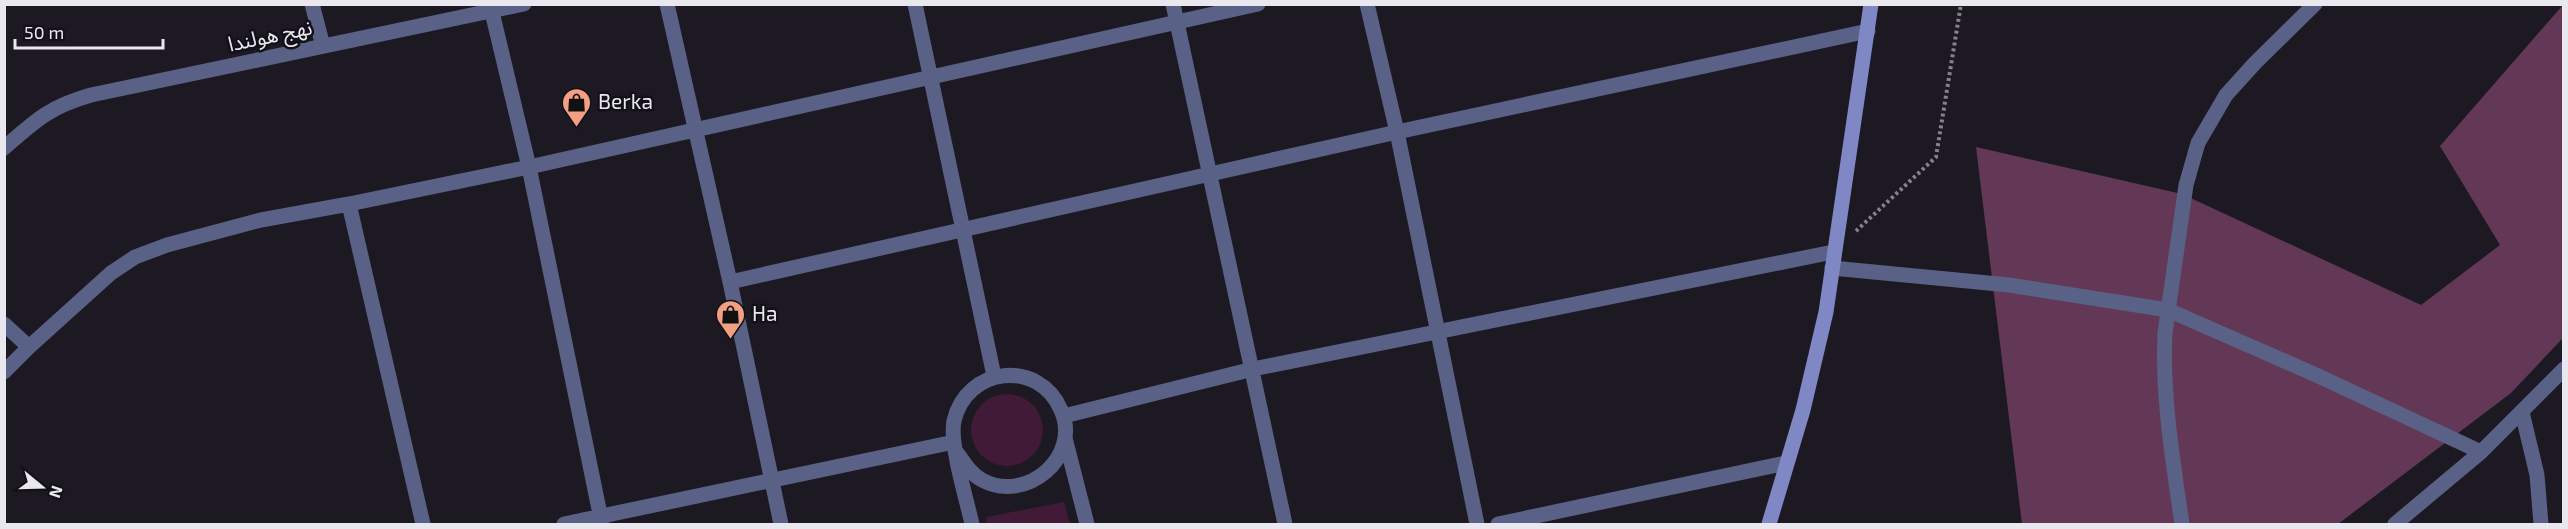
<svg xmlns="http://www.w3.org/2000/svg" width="2568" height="529" viewBox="0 0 2568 529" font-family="'Exo 2','Noto Sans Arabic',sans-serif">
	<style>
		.green { fill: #401a36 }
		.forest { fill: #623856 }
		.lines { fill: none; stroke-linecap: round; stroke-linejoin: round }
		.path { stroke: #85828a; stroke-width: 4; stroke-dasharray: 3 3; stroke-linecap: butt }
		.street { stroke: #5a6186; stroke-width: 15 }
		.secondary { stroke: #7f88c4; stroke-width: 15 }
		.labels { text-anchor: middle; stroke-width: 5; stroke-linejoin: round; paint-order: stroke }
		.street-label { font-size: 21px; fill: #eae8ef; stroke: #131019 }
		.poi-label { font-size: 21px; fill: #eae8ef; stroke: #131019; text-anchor: start }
	</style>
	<rect width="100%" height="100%" fill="#1c1923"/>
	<path class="green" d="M971 430a36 36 0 1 1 72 0a36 36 0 1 1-72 0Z
		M 1064,502 L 1070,524 L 987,524 L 986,517 Z"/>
	<path class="forest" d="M 2563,5 L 2563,338 L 2511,393 L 2338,524 L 2022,524 L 1976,147 L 2182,194 L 2421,305 L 2500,245 L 2440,146 Z"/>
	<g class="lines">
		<path class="path" d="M 1856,231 L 1936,157 L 1961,4"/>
		<path class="street" d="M 312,4 L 323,46
			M 667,4 L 730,282
			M 915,4 L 994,376
			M 1173,4 L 1285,524
			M 1367,4 L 1397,132 L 1477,524
			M 492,12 L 529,167 L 602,524
			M 4,148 C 36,120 49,107 91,95 L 524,4
			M 1832,268 L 2009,285 L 2168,310 L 2314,374 L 2481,452
			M 4,324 L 29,347 L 111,273 L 135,257 L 167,245 L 261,220 L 349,204
			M 4,372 L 29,347
			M 2522,412 L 2537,475 L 2541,524
			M 1064,416 L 1253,369 L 1833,252
			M 1065,438 L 1087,524
			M 958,454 C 965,464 971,474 982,480 C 1026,504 1082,457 1061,410 C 1039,358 966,367 954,421 C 949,442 967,501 972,524
			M 423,524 L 349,204 L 529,167 L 1258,4
			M 564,524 L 954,442
			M 781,524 L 730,282 L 1397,132 L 1868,31
			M 1498,524 L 1786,463
			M 2182,524 C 2173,461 2162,398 2165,333 L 2186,185 L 2198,143 L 2226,95 L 2255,63 L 2315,4
			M 2395,524 L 2481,452 L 2564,369"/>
		<path class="secondary" d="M 1769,524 L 1803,410 L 1826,312 L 1871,4"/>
	</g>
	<defs>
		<symbol id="shop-pin" viewBox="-11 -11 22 30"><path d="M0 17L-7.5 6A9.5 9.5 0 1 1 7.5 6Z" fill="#f39f83" stroke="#131019"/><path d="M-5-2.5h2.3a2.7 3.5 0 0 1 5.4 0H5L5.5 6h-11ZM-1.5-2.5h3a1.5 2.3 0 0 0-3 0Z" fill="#111"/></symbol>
	</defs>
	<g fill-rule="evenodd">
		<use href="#shop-pin" x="560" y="86" width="33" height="45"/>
		<use href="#shop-pin" x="714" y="298" width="33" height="45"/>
	</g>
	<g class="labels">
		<g class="street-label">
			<text transform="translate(270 36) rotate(-12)" y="7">نهج هولندا</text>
		</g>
		<g class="poi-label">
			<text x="598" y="109">Berka</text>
			<text x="752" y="321">Ha</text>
		</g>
	</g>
	<rect width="2568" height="529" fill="none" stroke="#eae8ef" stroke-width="12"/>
	<g transform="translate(42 487) rotate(109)" stroke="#131019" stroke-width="4.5" paint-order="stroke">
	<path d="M0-4.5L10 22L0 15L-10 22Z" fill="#eae8ef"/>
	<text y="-9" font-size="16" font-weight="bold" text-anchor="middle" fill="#eae8ef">N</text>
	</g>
	<path d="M15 39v9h148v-9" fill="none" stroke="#eae8ef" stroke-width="3"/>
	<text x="24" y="39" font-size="18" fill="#eae8ef" stroke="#131019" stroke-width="4.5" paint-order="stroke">50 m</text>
</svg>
